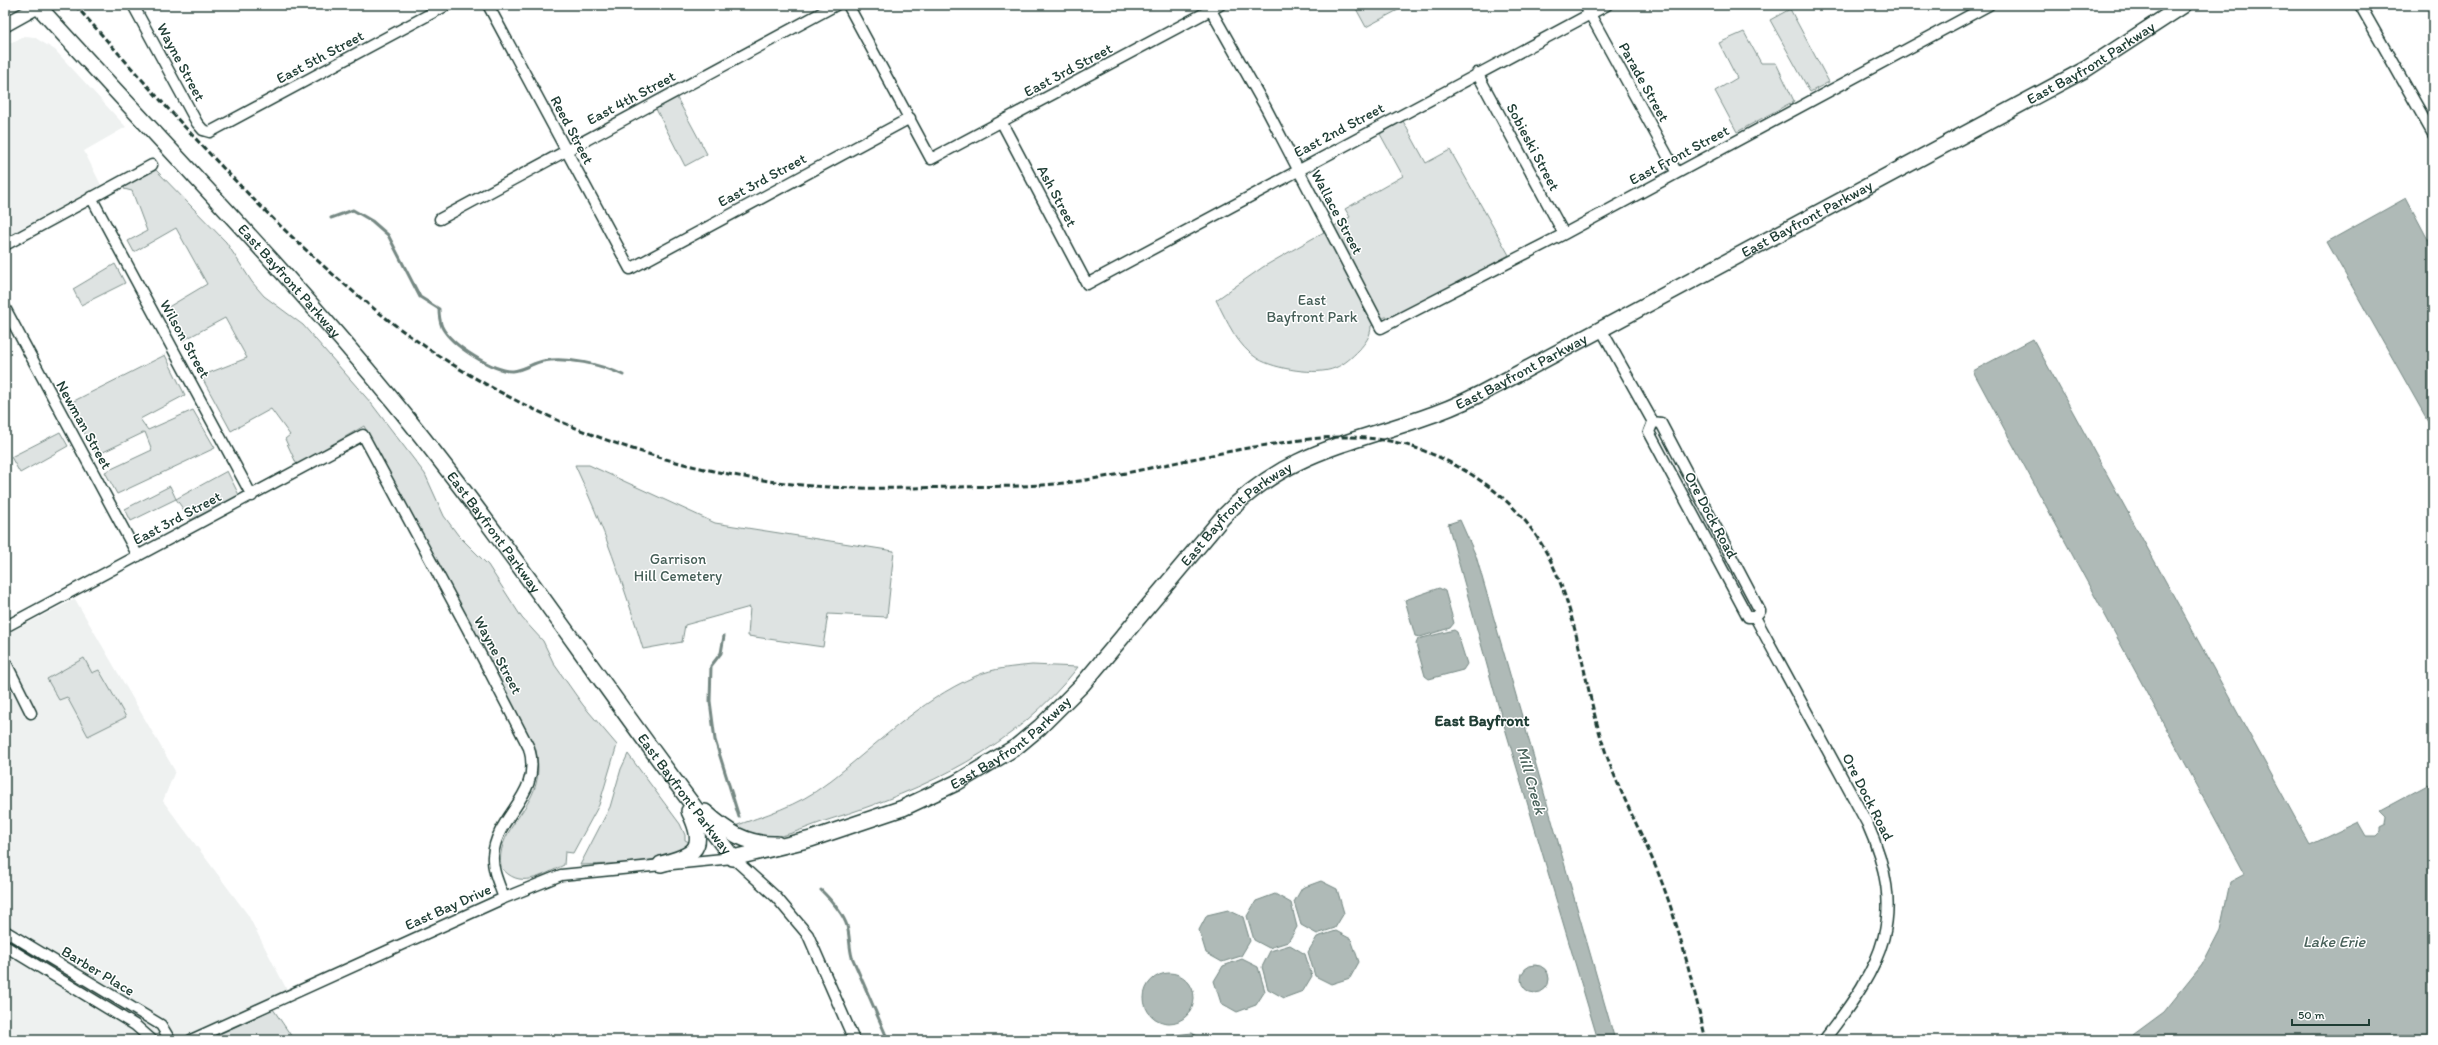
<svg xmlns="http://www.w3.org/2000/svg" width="2438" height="1045" viewBox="0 0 2438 1045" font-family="Itim,sans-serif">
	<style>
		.built { fill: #eef1f0 }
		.green { fill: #dee3e2; stroke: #7e908b }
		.water { fill: #afbab7; stroke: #758883 }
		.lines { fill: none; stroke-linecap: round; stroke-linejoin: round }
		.stream { stroke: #758883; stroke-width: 3 }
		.minor-casing { stroke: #1f3d34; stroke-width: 13 }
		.major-casing { stroke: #1f3d34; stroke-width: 16 }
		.highway-casing { stroke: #1f3d34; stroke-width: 18 }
		.minor { stroke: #fff; stroke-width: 10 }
		.major { stroke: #fff; stroke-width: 13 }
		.highway { stroke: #fff; stroke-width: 15 }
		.rail { stroke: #1f3d34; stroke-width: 3; stroke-dasharray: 6 3; stroke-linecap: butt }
		.labels { text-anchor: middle; stroke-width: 3; stroke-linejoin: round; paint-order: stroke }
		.street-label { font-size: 15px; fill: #1f3d34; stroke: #fff }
		.park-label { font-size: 15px; fill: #455e57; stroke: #fff }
		.neighbourhood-label { font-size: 16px; font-weight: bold; fill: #1f3d34; stroke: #fff }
		.water-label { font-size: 16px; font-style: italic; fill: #4a625b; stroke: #fff }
	</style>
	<rect width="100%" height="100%" fill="#fff"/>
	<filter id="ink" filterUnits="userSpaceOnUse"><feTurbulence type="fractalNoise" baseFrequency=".025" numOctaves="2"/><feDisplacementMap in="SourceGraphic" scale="8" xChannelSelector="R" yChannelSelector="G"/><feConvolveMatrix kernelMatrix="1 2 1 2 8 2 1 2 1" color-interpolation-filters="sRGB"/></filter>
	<g filter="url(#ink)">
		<path class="built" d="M 26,36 L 34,37 L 55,50 L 126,127 L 84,151 L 101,185 L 5,237 L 5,45 Z
			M 75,599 L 175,771 L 163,801 L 248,915 L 287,990 L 178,1040 L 5,1040 L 5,635 Z"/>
		<path class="green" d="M 1354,5 L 1396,5 L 1398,10 L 1366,27 Z
			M 1790,9 L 1829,82 L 1810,92 L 1770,20 Z
			M 1744,32 L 1761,63 L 1776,63 L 1794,101 L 1737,132 L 1715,91 L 1737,78 L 1719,43 Z
			M 677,98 L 707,154 L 685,166 L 656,109 Z
			M 1403,121 L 1426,163 L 1450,150 L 1509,255 L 1394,317 L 1385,317 L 1371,326 C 1371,336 1365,343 1359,350 C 1352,357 1345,364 1335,368 C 1317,376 1275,369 1258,359 C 1237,346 1227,321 1216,300 L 1263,267 L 1350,217 L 1345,209 L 1403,176 L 1380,134 Z
			M 156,170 L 226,242 L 252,282 L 264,296 L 303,325 L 371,403 L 425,474 L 444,516 L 458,535 L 488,565 L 522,618 L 543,641 L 554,664 L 583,705 L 617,745 L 599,805 L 573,853 L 565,852 L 564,865 C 541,876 519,890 501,867 C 496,833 528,814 536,784 C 539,772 538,762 536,750 L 364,426 L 297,465 L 285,439 L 290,435 L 271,409 L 231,431 L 201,376 L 247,358 L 225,318 L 182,341 L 165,309 L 207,284 L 176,228 L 134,252 L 128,241 L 147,231 L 132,191 L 124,189 L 125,186 Z
			M 115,264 L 125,283 L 81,305 L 73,289 Z
			M 165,355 L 185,395 L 140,419 L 148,430 L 193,410 L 215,448 L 117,494 L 105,472 L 152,450 L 145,432 L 97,455 L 68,404 Z
			M 60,432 L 68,446 L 20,473 L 11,457 Z
			M 575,465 L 589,465 L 715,523 L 894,551 L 887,617 L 828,614 L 823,647 L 748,636 L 750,607 L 685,625 L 682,642 L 643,649 C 624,585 603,525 575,465 Z
			M 227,471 L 239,495 L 191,520 L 176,499 L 131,521 L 125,509 L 170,486 L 176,499 Z
			M 84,658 L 92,673 L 99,670 L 126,717 L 88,736 L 67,697 L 59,700 L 47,679 Z
			M 1032,665 L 1078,667 C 1016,747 925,790 831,819 C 811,825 790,836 770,838 C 759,840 742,830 732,827 C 765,815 798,806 826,784 C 875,747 918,701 976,676 C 993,668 1014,667 1032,665 Z
			M 628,754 L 680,824 L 685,835 L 685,840 L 689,842 C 676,865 604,864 580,865 L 610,807 L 621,769 Z
			M 273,1009 L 294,1040 L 207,1040 Z"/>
		<path class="water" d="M 2406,198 L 2433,249 L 2433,430 L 2327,242 Z
			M 2033,339 L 2310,845 L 2358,822 L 2366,836 L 2376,836 L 2380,832 L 2380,827 L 2386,824 L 2387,816 L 2381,810 L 2433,782 L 2433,1040 L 2126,1040 L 2164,1012 L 2202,965 L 2220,930 L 2230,882 L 2245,874 L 1973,371 Z
			M 1460,520 L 1476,556 L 1615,1040 L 1598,1040 L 1496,698 L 1448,524 Z
			M 1439,588 L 1445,591 L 1454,623 L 1450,628 L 1420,637 L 1415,636 L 1405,600 Z
			M 1454,630 L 1457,632 L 1467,664 L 1463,670 L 1429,679 L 1425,676 L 1416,644 L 1418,639 Z
			M 1321,881 L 1337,889 L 1344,913 L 1335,928 L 1317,934 L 1301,925 L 1294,902 L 1302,888 Z
			M 1275,894 L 1291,903 L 1297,927 L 1288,942 L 1269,948 L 1254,940 L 1247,916 L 1256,901 Z
			M 1228,910 L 1243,917 L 1250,941 L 1241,956 L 1222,962 L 1206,953 L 1199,930 L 1207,915 Z
			M 1336,931 L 1351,939 L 1359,962 L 1350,978 L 1331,984 L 1315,976 L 1308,952 L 1317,937 Z
			M 1290,945 L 1305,954 L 1312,976 L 1303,991 L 1284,998 L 1268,989 L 1262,967 L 1270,951 Z
			M 1242,959 L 1258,967 L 1265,991 L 1256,1005 L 1237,1012 L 1221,1003 L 1214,981 L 1223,966 Z
			M1521 979a14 14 0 1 1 28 0a14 14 0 1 1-28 0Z
			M1144 998a25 25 0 1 1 50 0a25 25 0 1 1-50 0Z
			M 1192,1033 L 1204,1040 L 1169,1040 L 1175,1035 Z"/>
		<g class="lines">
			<path class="stream" d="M 331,218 L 353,210 L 372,221 L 388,235 L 420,297 L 439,309 C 439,315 440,322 442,327 C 451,345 494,372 513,371 C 523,370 533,363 543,361 C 568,357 600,364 623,375
				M 724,636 L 721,653 L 711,666 L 710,701 L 715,740 L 739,817
				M 821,890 C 830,899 843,913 847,926 C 850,936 849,946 852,957 L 888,1040"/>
			<defs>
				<path id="minor" d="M 133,5 L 197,123 L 203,130 L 210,132 L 447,5
					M 488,5 L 630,269 L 910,118
					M 848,5 L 931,159 L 1220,5
					M 1208,5 L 1266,108 L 1381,328 L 1564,234 L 1989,5
					M 1585,5 L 1677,173
					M 2360,5 L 2433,134
					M 1477,73 L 1564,234
					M 1002,123 L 1087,284 L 1607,5
					M 91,197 L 252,496
					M 440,219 L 836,5
					M 5,245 L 152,165
					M 5,308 L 138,556
					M 1601,329 L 1653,422 L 1661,423 L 1760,611 L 1755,617
					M 1653,422 L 1649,432 L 1748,617 L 1755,617
					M 1755,617 L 1867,823 C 1909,917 1883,964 1824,1040
					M 5,627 L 363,435 L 467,628 L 529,748 C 543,796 496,814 493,856 C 492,870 499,884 504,898
					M 5,661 L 31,713
					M 5,931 L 161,1025 L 170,1040
					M 5,946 L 135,1025 L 152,1040
					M 191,1040 L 504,898 L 561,875 L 733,858 L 776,897 L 808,935 L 854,1040"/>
				<path id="major" d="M 5,25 L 41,5"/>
				<g id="highway">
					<path id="s1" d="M 37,5 C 160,141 288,271 403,413 C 519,557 620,713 733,858 L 811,839 L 903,808 L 956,783 L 1016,747 L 1040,727 L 1082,685 L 1223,517 C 1287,450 1352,444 1434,414 C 1456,406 1477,396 1497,385 L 2086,69 L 2184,5"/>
					<path d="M 705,812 C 727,832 747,845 777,844"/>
					<path d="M 661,864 C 696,855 707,848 689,811"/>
				</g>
			</defs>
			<use href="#minor" class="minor-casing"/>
			<use href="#major" class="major-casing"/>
			<use href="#highway" class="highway-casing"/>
			<use href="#minor" class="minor"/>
			<use href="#major" class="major"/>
			<use href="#highway" class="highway"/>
			<path class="rail" d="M 75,5 C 176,117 275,234 395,325 C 514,414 654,470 802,485 C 853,490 905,488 957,487 C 990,486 1023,487 1056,484 C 1130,476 1201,454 1274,444 C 1311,438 1346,434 1383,440 C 1418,445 1456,463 1484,483 C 1582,552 1572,659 1608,759 C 1623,800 1645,839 1661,880 C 1681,932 1693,986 1706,1040"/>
		</g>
	</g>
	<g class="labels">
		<g class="street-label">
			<text transform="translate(320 57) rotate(-28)" y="5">East 5th Street</text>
			<text transform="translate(181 62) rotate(62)" y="5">Wayne Street</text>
			<text dy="5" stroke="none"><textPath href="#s1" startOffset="2701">East Bayfront Parkway</textPath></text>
			<text transform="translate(1068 70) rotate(-28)" y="5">East 3rd Street</text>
			<text transform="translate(1644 82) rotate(61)" y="5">Parade Street</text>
			<text transform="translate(631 98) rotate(-28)" y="5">East 4th Street</text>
			<text transform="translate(572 130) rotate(62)" y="5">Reed Street</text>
			<text transform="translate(1339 130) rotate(-28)" y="5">East 2nd Street</text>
			<text transform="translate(1533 147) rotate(62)" y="5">Sobieski Street</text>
			<text transform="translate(1679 155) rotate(-28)" y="5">East Front Street</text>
			<text transform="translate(762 180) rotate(-28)" y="5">East 3rd Street</text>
			<text transform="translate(1057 196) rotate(62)" y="5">Ash Street</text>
			<text transform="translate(1337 212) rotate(62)" y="5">Wallace Street</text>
			<text dy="5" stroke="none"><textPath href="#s1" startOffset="2377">East Bayfront Parkway</textPath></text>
			<text dy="5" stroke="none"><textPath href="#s1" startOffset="374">East Bayfront Parkway</textPath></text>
			<text transform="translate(185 339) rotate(61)" y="5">Wilson Street</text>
			<text dy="5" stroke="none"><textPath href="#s1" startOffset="2053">East Bayfront Parkway</textPath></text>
			<text transform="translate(84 425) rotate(61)" y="5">Newman Street</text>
			<text transform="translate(1711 515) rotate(62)" y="5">Ore Dock Road</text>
			<text dy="5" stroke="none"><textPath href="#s1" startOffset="1730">East Bayfront Parkway</textPath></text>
			<text transform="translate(177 518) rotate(-28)" y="5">East 3rd Street</text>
			<text dy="5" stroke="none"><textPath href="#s1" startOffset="698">East Bayfront Parkway</textPath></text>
			<text transform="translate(498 655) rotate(62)" y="5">Wayne Street</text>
			<text dy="5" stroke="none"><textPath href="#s1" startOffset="1406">East Bayfront Parkway</textPath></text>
			<text dy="5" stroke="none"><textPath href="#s1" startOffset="1022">East Bayfront Parkway</textPath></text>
			<text transform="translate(1868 797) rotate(63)" y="5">Ore Dock Road</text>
			<text transform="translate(448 907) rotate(-24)" y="5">East Bay Drive</text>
			<text transform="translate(98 971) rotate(31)" y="5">Barber Place</text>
		</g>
		<g class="park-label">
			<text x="1312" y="305">East<tspan x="1312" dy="17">Bayfront Park</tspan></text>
			<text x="678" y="564">Garrison<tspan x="678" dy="17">Hill Cemetery</tspan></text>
		</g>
		<g class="neighbourhood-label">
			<text x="1482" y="726">East Bayfront</text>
		</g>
		<g class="water-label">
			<text transform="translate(1532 780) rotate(74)" y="6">Mill Creek</text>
			<text x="2334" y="947">Lake Erie</text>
		</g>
	</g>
	<rect width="2438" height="1045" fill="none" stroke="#fff" stroke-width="20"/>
	<rect x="10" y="10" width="2418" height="1025" fill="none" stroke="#1f3d34" stroke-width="1.5" filter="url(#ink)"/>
	<path d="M2292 1019v6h77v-6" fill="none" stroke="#1f3d34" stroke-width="2"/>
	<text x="2298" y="1019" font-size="12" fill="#1f3d34" stroke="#ffffff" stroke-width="3" paint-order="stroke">50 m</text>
</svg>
